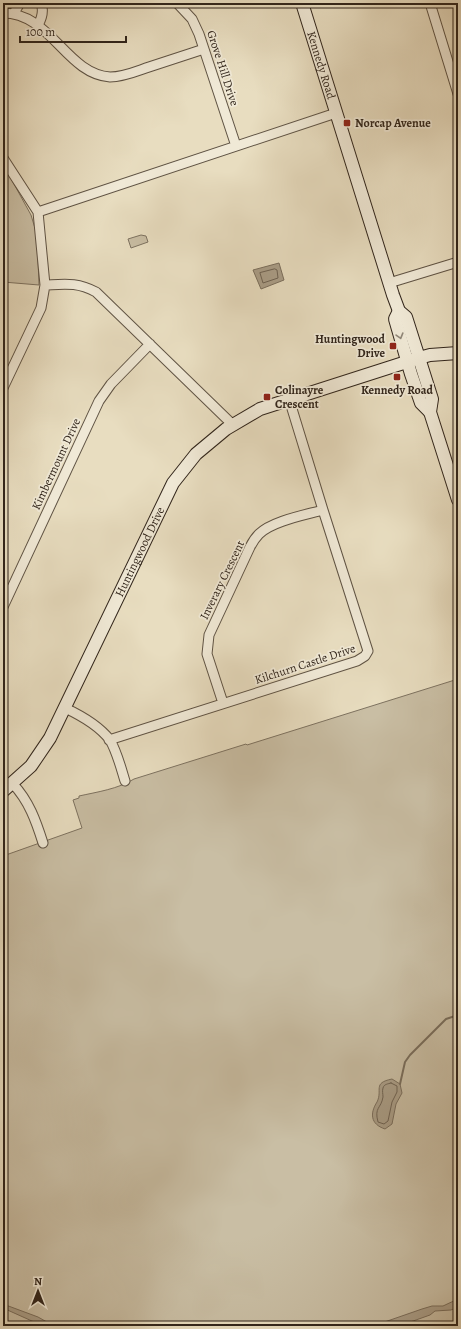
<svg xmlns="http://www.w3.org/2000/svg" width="461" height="1329" viewBox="0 0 461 1329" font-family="Alegreya,serif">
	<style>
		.green { fill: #c9bea4; stroke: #7d7260 }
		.water { fill: #aa9e88; stroke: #7a6e5c }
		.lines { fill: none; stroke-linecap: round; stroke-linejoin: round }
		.shore { stroke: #6e6252; stroke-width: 1 }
		.stream { stroke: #7a6e5c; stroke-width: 2 }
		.street-casing { stroke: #5f5344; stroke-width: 11 }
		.secondary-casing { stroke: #31251b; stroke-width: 14 }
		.street { stroke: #f0e9d6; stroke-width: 9 }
		.secondary { stroke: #f0e9d6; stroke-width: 12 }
		.oneway { stroke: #908778 }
		.poi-dot { fill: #8f2418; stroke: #f0e9d6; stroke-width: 1.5 }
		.labels { text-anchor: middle; stroke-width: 3.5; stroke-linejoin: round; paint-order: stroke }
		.street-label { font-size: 12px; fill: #31251b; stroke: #f0e9d6 }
		.poi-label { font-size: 12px; font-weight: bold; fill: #31251b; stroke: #f0e9d6; text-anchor: start }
	</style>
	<rect width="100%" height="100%" fill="#e8ddc0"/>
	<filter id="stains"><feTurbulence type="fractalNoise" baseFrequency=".005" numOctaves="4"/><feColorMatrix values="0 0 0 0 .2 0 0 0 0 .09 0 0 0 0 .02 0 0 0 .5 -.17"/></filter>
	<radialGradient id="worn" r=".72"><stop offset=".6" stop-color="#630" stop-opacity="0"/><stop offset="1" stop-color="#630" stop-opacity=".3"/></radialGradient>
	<path class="green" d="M 3,164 L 31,215 L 37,235 L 39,285 L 3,282 Z
		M 141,235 L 146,236 L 148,242 L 131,248 L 128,239 Z
		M 458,679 L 458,1326 L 3,1326 L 3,856 L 82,828 L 73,800 L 79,798 L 79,796 C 97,792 118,789 134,779 L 246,744 L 247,745 Z"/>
	<path class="water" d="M 279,263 L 284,280 L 261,289 L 253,270 Z
		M 392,1079 L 400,1084 L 402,1093 L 396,1104 L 392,1124 L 385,1129 C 370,1124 370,1113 377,1102 C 383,1090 372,1083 392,1079 Z
		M 458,1299 L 458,1307 L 451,1310 L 435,1311 L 430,1315 L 399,1326 L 373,1326 L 422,1309 L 432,1306 L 443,1306 Z
		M 3,1304 L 38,1317 L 54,1326 L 43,1326 L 3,1308 Z"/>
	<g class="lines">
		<path class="shore" d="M 275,269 L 277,270 L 278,278 L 263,283 L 260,273 Z
			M 391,1083 L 397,1086 L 397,1092 L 392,1102 L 388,1121 L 384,1124 L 378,1122 C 374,1107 381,1109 383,1097 C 383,1094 382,1091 383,1088 C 384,1084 388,1084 391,1083 Z"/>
		<path class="stream" d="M 400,1084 L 405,1062 L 410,1055 L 446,1019 L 458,1015"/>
		<defs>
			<path id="street" d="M 177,3 L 192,19 L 199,34 L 236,146
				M 430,3 L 458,94
				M 3,13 C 51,13 66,74 110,77 C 124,77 137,71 149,67 C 167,61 186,55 204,49
				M 14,13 L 20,3
				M 38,25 C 42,18 44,11 41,3
				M 3,158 L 38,212 L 45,285 L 41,308 L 3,388
				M 38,212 L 336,113
				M 389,283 L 458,262
				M 45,285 C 66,284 77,282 96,292 L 233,425
				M 3,607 L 99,401 L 111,384 L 150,344
				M 223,703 L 207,654 L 209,635 L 250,547 C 252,543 255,538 259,534 C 272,521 305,515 323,510
				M 65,708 C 80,715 100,727 110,740 C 117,752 121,768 125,781
				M 109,740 L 357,661 L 365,656 L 368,651 L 323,510 L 289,399
				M 13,784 C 29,801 36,821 43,843"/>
			<g id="secondary">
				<path id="s1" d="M 302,3 L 393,295 L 399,311 L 406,317 L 432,399 L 430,412 L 458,500"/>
				<path d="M 399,311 L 395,319 L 411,374 L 421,403 L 430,412"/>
				<path id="s2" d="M 3,791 L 31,766 L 50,738 L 173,483 L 196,454 L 226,429 L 260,409 L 419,358 L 430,355 L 458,353"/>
			</g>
		</defs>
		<use href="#street" class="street-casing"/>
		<use href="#secondary" class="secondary-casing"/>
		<use href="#street" class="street"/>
		<use href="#secondary" class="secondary"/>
	</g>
	<defs><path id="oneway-chevron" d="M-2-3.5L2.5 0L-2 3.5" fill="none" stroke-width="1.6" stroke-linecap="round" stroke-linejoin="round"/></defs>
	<use class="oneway" href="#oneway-chevron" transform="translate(400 336) rotate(74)"/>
	<g class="poi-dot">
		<rect x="343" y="119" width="8" height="8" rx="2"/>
		<rect x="389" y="342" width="8" height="8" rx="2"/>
		<rect x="393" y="373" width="8" height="8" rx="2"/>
		<rect x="263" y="393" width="8" height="8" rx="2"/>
	</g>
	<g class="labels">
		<g class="street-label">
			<text dy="4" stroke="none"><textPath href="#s1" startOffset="65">Kennedy Road</textPath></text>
			<text transform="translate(223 68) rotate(72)" y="4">Grove Hill Drive</text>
			<text transform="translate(56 464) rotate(-65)" y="4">Kimbermount Drive</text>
			<text dy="4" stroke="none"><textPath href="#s2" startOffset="278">Huntingwood Drive</textPath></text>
			<text transform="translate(222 580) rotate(-64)" y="4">Inverary Crescent</text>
			<text transform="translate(305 664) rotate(-18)" y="4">Kilchurn Castle Drive</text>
		</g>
		<g class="poi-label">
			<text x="355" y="127">Norcap Avenue</text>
			<text x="385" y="343" text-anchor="end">Huntingwood<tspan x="385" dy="14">Drive</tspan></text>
			<text x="275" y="394">Colinayre<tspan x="275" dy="14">Crescent</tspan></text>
			<text x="397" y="394" text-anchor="middle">Kennedy Road</text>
		</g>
	</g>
	<rect width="461" height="1329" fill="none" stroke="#e8ddc0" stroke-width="16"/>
	<rect x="4" y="4" width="453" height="1321" fill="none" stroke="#31251b" stroke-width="2"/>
	<rect x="8" y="8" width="445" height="1313" fill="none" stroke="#31251b"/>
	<g transform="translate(38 1291)" stroke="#f0e9d6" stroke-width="3" paint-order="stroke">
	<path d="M0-3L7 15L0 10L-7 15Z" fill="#31251b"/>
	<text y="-6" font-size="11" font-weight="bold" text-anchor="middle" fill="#31251b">N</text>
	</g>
	<path d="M20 36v6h106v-6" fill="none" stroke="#31251b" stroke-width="2"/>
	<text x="26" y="36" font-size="12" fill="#31251b" stroke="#f0e9d6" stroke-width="3" paint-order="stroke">100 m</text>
	<rect width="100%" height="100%" filter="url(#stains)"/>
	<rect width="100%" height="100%" fill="url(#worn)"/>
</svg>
